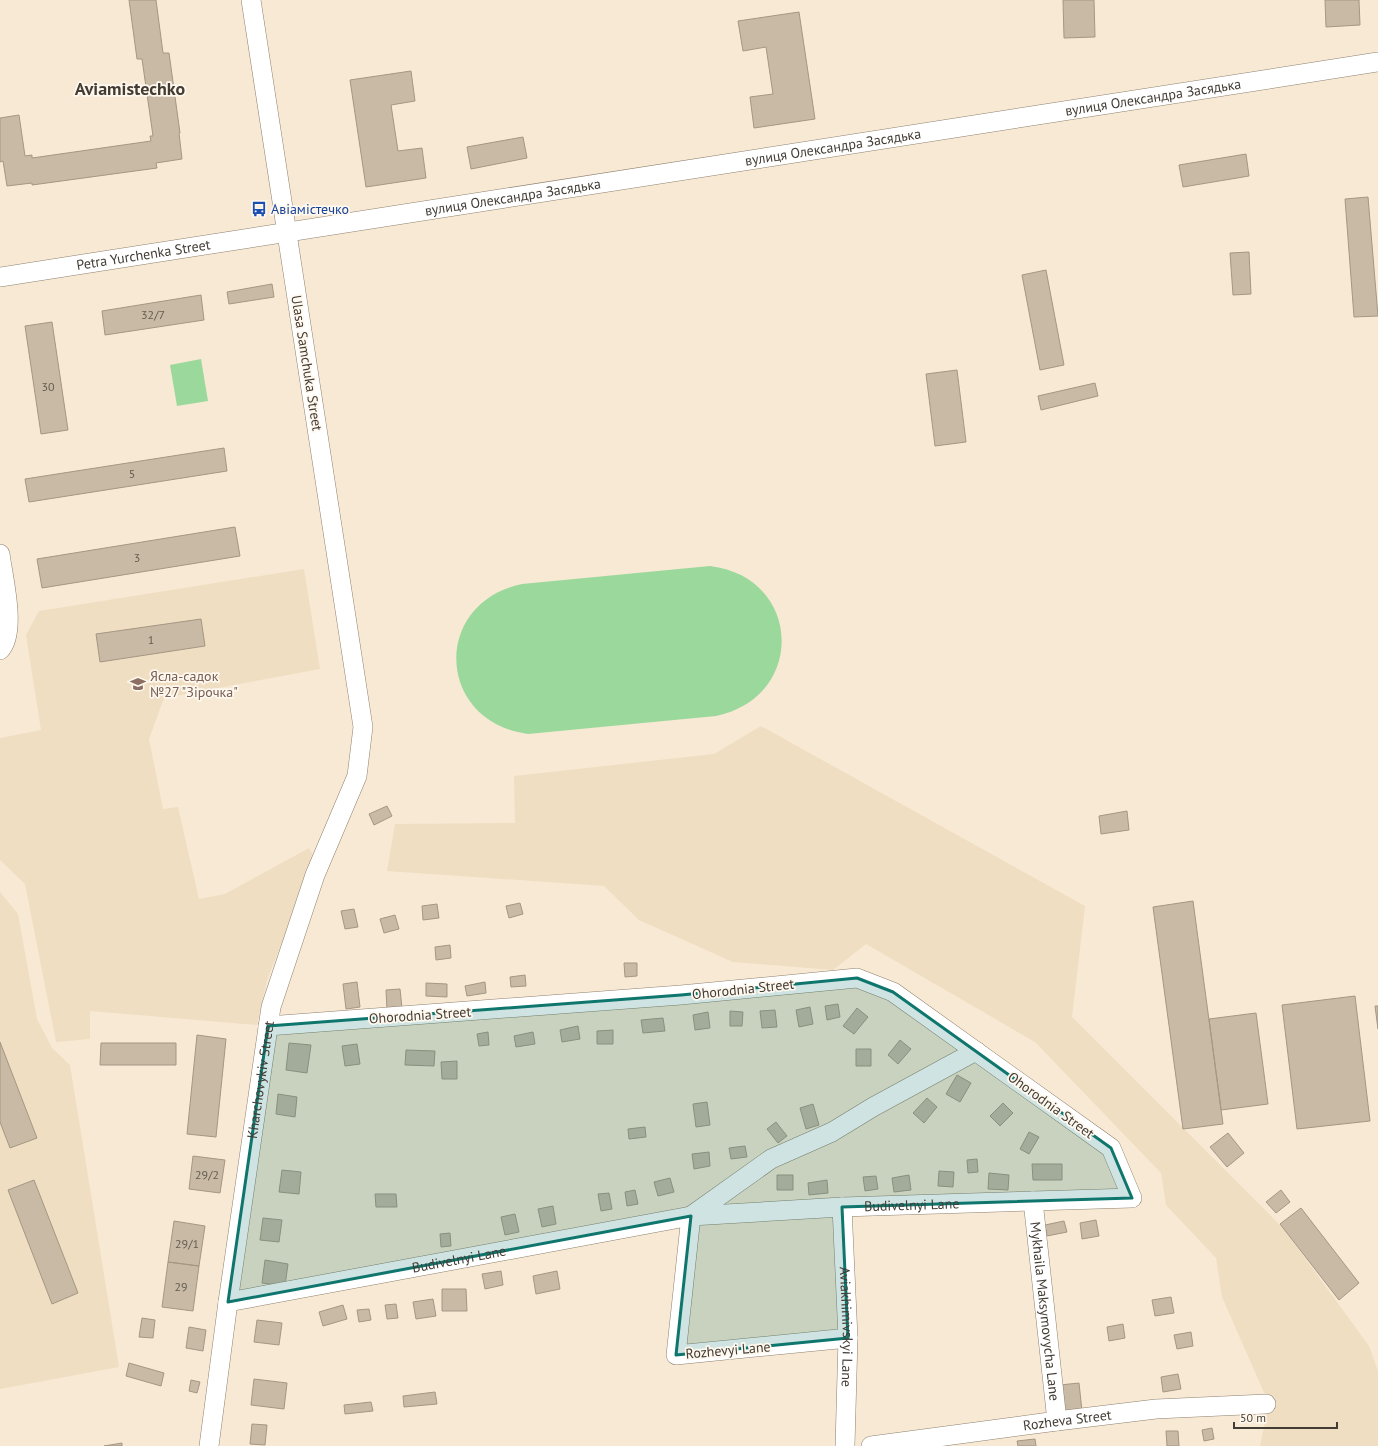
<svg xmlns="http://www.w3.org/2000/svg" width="1378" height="1446" viewBox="0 0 1378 1446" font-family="'PT Sans',sans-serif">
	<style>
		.built { fill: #f0dec2 }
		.green { fill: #9bd89c }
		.building { fill: #c8baa5; stroke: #a49783 }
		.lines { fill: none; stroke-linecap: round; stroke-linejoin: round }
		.minor-casing { stroke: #8e816e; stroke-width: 20 }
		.minor { stroke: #fff; stroke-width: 19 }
		.marked { fill: #0f766e; fill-opacity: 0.2; stroke: #0f766e; stroke-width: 3; stroke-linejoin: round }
		.labels { text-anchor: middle; stroke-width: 3.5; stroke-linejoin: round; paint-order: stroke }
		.number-label { font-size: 12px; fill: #645c50 }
		.street-label { font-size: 14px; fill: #423c34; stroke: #fef8ef }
		.transit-label { font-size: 14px; fill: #164399; stroke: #fef8ef; text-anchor: start }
		.education-label { font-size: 14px; fill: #785e54; stroke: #fef8ef; text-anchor: start }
		.district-label { font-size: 18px; font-weight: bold; fill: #423c34; stroke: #fef8ef }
	</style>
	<rect width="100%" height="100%" fill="#f8e9d4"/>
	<path class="built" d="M 304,569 L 320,669 L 164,698 L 149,739 L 163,809 L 178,807 L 199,899 L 225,894 L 309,848 L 315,859 L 267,980 L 257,1025 L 90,1011 L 90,1039 L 56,1042 L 25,884 L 0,860 L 0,738 L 41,730 L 26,635 L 39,611 Z
		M 761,726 L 1085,906 L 1072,1017 L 1283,1228 L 1369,1346 L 1378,1371 L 1378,1446 L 1260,1446 L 1269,1404 L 1222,1297 L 1216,1258 L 1166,1205 L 1161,1173 L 1035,1042 L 866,944 L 833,970 L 733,962 L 639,920 L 604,886 L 387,871 L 395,824 L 515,823 L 514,776 L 714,754 Z
		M 0,892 L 18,914 L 37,1019 L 52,1048 L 70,1065 L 119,1367 L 0,1389 Z"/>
	<path class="green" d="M 201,359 L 208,401 L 177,406 L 170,365 Z
		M 710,566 C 802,577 807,697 716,716 L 528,734 C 436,722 431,603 522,584 Z"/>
	<path class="building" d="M 129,0 L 156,0 L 163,53 L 169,53 L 180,133 L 179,133 L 182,159 L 156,163 L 157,168 L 32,185 L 32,183 L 7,186 L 3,161 L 0,162 L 0,118 L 19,115 L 25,156 L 32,155 L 32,158 L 151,141 L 150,136 L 153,136 L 142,59 L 137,59 Z
		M 1063,0 L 1094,0 L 1095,37 L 1064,38 Z
		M 1325,0 L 1359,0 L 1360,25 L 1326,27 Z
		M 799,12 L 815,119 L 754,128 L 750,97 L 773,94 L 766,47 L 743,51 L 738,21 Z
		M 411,71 L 415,101 L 391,105 L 398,151 L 422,148 L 426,178 L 366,187 L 350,80 Z
		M 523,137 L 527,158 L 471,169 L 467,147 Z
		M 1246,154 L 1249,176 L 1183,187 L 1179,165 Z
		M 1368,197 L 1378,316 L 1354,317 L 1345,199 Z
		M 1249,252 L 1251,294 L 1233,295 L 1230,253 Z
		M 1046,270 L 1064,365 L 1040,370 L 1022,275 Z
		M 272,284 L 274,297 L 229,304 L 227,292 Z
		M 201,295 L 204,320 L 105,335 L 102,311 Z
		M 52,322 L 68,430 L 41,434 L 25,326 Z
		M 957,370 L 966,442 L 935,446 L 926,374 Z
		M 1095,383 L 1098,396 L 1041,410 L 1038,396 Z
		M 224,448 L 227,471 L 29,502 L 25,479 Z
		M 235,527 L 240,556 L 42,588 L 37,559 Z
		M 201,619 L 205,646 L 100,662 L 96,634 Z
		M 387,806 L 392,816 L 374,825 L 369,814 Z
		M 1127,811 L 1129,830 L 1101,834 L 1099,816 Z
		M 1193,901 L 1223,1124 L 1183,1129 L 1153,907 Z
		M 520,903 L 523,914 L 509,918 L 506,906 Z
		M 437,904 L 439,918 L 423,920 L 422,906 Z
		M 354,909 L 358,927 L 345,929 L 341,911 Z
		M 395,915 L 399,929 L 384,933 L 380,919 Z
		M 450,945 L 451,958 L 436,960 L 435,947 Z
		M 624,963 L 637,963 L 637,976 L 625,977 Z
		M 525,975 L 526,986 L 511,987 L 510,977 Z
		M 357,982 L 360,1007 L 346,1009 L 343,984 Z
		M 485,982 L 486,993 L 467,996 L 465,986 Z
		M 426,983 L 447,984 L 447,997 L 426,996 Z
		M 400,989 L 402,1008 L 387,1010 L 386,990 Z
		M 1355,996 L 1370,1121 L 1297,1129 L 1282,1005 Z
		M 838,1004 L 840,1017 L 827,1020 L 825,1006 Z
		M 1375,1006 L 1378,1006 L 1378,1029 Z
		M 810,1007 L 813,1024 L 799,1027 L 796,1010 Z
		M 857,1008 L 868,1017 L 854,1034 L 843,1026 Z
		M 775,1010 L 777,1027 L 762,1028 L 760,1011 Z
		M 730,1011 L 743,1012 L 742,1026 L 730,1026 Z
		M 708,1012 L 710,1028 L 695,1030 L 693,1015 Z
		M 1256,1013 L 1268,1104 L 1221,1110 L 1209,1019 Z
		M 663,1018 L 665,1031 L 643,1033 L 641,1020 Z
		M 578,1026 L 580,1039 L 562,1042 L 560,1030 Z
		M 613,1030 L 613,1044 L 597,1044 L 597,1031 Z
		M 488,1032 L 489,1045 L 479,1046 L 477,1034 Z
		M 533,1032 L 535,1044 L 516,1047 L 514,1036 Z
		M 197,1035 L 226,1039 L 216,1137 L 187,1134 Z
		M 900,1040 L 911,1049 L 898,1064 L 888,1055 Z
		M 0,1042 L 37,1138 L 10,1148 L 0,1122 Z
		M 101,1043 L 176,1043 L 176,1065 L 100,1065 Z
		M 289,1043 L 311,1045 L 307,1073 L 286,1070 Z
		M 357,1044 L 360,1064 L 345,1066 L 342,1046 Z
		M 856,1049 L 871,1049 L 871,1066 L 856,1066 Z
		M 406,1050 L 435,1051 L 434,1066 L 405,1065 Z
		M 457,1061 L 457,1079 L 442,1079 L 441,1062 Z
		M 957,1075 L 971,1083 L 960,1102 L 946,1094 Z
		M 278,1094 L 297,1097 L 295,1117 L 276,1114 Z
		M 927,1098 L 937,1107 L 924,1123 L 913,1113 Z
		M 707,1102 L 710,1125 L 696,1127 L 693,1104 Z
		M 1003,1103 L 1013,1113 L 1000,1126 L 990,1116 Z
		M 813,1104 L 819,1125 L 806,1129 L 800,1108 Z
		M 776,1122 L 787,1136 L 778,1143 L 767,1129 Z
		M 645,1127 L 646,1137 L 629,1139 L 628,1129 Z
		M 1029,1132 L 1039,1137 L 1029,1154 L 1020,1149 Z
		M 1228,1133 L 1244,1153 L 1227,1167 L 1210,1147 Z
		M 745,1146 L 747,1157 L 731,1159 L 729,1148 Z
		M 709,1152 L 710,1166 L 694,1169 L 692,1154 Z
		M 193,1156 L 225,1160 L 220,1193 L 189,1189 Z
		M 977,1159 L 978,1172 L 968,1173 L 967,1160 Z
		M 1032,1164 L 1062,1164 L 1062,1180 L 1033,1180 Z
		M 282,1170 L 301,1172 L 299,1194 L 279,1192 Z
		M 939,1171 L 954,1172 L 953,1187 L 938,1186 Z
		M 989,1173 L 1009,1175 L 1008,1190 L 988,1189 Z
		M 777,1175 L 793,1175 L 793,1190 L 777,1190 Z
		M 909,1175 L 911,1190 L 894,1192 L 892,1178 Z
		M 876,1176 L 878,1189 L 865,1191 L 863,1177 Z
		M 670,1178 L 674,1192 L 658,1196 L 654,1182 Z
		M 34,1180 L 78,1293 L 52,1304 L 8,1190 Z
		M 827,1180 L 828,1193 L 809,1195 L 808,1183 Z
		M 635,1190 L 638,1204 L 627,1206 L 625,1192 Z
		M 1281,1190 L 1290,1202 L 1276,1213 L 1266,1202 Z
		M 609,1193 L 612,1209 L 601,1211 L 598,1194 Z
		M 375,1194 L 396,1194 L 397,1207 L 376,1207 Z
		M 553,1206 L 556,1224 L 542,1227 L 538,1209 Z
		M 1301,1208 L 1359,1283 L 1339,1300 L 1280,1224 Z
		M 515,1214 L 519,1232 L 505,1235 L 501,1217 Z
		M 263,1218 L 282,1220 L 279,1242 L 260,1240 Z
		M 1096,1220 L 1099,1236 L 1082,1239 L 1080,1223 Z
		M 174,1221 L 205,1226 L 199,1266 L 168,1262 Z
		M 1064,1221 L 1067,1232 L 1047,1236 L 1045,1225 Z
		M 450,1233 L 451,1246 L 441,1247 L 440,1234 Z
		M 265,1260 L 288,1264 L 285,1286 L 262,1283 Z
		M 168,1262 L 199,1266 L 193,1311 L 162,1307 Z
		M 501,1271 L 503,1285 L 485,1289 L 482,1274 Z
		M 557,1271 L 560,1289 L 536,1294 L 533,1276 Z
		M 442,1289 L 466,1289 L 467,1311 L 442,1311 Z
		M 1171,1297 L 1174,1313 L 1155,1316 L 1152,1300 Z
		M 433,1299 L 436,1316 L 416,1319 L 413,1302 Z
		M 396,1304 L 398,1318 L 387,1319 L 385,1305 Z
		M 343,1305 L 347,1319 L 323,1326 L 319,1312 Z
		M 369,1309 L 371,1320 L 359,1322 L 357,1310 Z
		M 142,1318 L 155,1320 L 153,1338 L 139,1337 Z
		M 257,1320 L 282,1323 L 279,1345 L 254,1342 Z
		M 1123,1324 L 1125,1338 L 1109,1341 L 1107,1327 Z
		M 189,1327 L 206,1330 L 203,1351 L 186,1348 Z
		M 1191,1332 L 1193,1346 L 1177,1349 L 1174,1335 Z
		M 129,1363 L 164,1373 L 161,1386 L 126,1376 Z
		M 1178,1374 L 1181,1389 L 1163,1392 L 1161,1377 Z
		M 254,1379 L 287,1383 L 284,1409 L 251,1405 Z
		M 191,1380 L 200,1382 L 197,1393 L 189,1391 Z
		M 1079,1383 L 1082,1411 L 1063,1413 L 1060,1385 Z
		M 435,1392 L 437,1404 L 404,1407 L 403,1396 Z
		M 371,1402 L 373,1411 L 345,1414 L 344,1405 Z
		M 252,1424 L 267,1425 L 265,1445 L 250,1444 Z
		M 1212,1428 L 1214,1439 L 1204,1441 L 1202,1430 Z
		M 1166,1431 L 1178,1431 L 1179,1446 L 1167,1446 Z
		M 1035,1439 L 1036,1446 L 1018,1446 L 1017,1441 Z
		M 122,1443 L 122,1446 L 104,1446 Z"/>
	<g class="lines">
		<defs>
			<g id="minor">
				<path id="s1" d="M 0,277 L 1378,62"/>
				<path d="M 0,554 C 3,577 17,632 0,650"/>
				<path id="s2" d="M 1033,1201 L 1057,1421"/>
				<path id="s3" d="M 842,1207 L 848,1338 L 845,1446"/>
				<path id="s4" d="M 228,1302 L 691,1216 L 842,1207 L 1132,1198 L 1111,1148 L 893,992 L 857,978 L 681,995 L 268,1026"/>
				<path d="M 848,1338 L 676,1355 L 691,1216 L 771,1159 L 832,1132 L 873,1107 L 976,1051"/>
				<path id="s5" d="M 209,1446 L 228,1302 L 271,1007 L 315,875 L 357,776 L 363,727 L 251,0"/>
				<path id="s6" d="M 871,1446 L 1057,1421 L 1156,1409 L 1266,1404"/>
			</g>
		</defs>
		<use href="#minor" class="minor-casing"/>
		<use href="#minor" class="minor"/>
	</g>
	<path class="marked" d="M 857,978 L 893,992 L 1111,1148 L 1132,1198 L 842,1207 L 848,1338 L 676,1355 L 691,1216 L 228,1302 L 268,1026 L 681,995 Z"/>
	<defs>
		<symbol id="bus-bare" viewBox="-9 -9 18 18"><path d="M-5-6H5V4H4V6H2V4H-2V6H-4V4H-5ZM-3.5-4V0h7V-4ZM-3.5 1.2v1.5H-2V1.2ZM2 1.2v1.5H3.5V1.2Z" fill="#1a4fb4" stroke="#fef8ef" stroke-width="2.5" paint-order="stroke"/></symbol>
		<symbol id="school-bare" viewBox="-9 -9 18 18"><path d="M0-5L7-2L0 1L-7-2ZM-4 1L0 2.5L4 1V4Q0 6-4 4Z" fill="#8d6e63" stroke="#fef8ef" stroke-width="2.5" paint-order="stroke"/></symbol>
	</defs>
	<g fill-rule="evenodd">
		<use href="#bus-bare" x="248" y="198" width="22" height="22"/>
		<use href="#school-bare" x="127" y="673" width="22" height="22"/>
	</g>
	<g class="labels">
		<g class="number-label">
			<text x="153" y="319">32/7</text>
			<text x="48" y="391">30</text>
			<text x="132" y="478">5</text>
			<text x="137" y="562">3</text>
			<text x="151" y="644">1</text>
			<text x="207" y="1179">29/2</text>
			<text x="187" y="1248">29/1</text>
			<text x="181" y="1291">29</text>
		</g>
		<g class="street-label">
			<text dy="5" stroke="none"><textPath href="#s1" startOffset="1167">вулиця Олександра Засядька</textPath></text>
			<text dy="5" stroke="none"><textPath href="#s1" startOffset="843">вулиця Олександра Засядька</textPath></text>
			<text dy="5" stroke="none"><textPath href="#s1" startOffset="519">вулиця Олександра Засядька</textPath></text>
			<text dy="5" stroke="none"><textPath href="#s1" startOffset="145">Petra Yurchenka Street</textPath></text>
			<text transform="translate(307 363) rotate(81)" y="5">Ulasa Samchuka Street</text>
			<text transform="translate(743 989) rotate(-6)" y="5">Ohorodnia Street</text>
			<text transform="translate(420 1015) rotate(-4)" y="5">Ohorodnia Street</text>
			<text dy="5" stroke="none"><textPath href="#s5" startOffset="370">Kharchovykiv Street</textPath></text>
			<text transform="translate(1051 1105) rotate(36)" y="5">Ohorodnia Street</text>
			<text dy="5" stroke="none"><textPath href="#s4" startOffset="692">Budivelnyi Lane</textPath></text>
			<text dy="5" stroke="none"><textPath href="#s4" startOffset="235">Budivelnyi Lane</textPath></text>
			<text dy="5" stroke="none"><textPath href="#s2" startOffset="111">Mykhaila Maksymovycha Lane</textPath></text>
			<text dy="5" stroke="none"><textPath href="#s3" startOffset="120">Aviakhimivskyi Lane</textPath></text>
			<text transform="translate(728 1350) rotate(-5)" y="5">Rozhevyi Lane</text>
			<text dy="5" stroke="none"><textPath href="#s6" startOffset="198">Rozheva Street</textPath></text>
		</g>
		<g class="transit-label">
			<text x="271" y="214">Авіамістечко</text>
		</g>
		<g class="education-label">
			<text x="150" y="681">Ясла-садок<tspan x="150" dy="16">№27 "Зірочка"</tspan></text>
		</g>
		<g class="district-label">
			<text x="130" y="95">Aviamistechko</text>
		</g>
	</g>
	<path d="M1234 1422v6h103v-6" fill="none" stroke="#423c34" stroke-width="2"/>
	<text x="1240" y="1422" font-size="12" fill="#423c34" stroke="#fef8ef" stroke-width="3" paint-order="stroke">50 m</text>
</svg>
